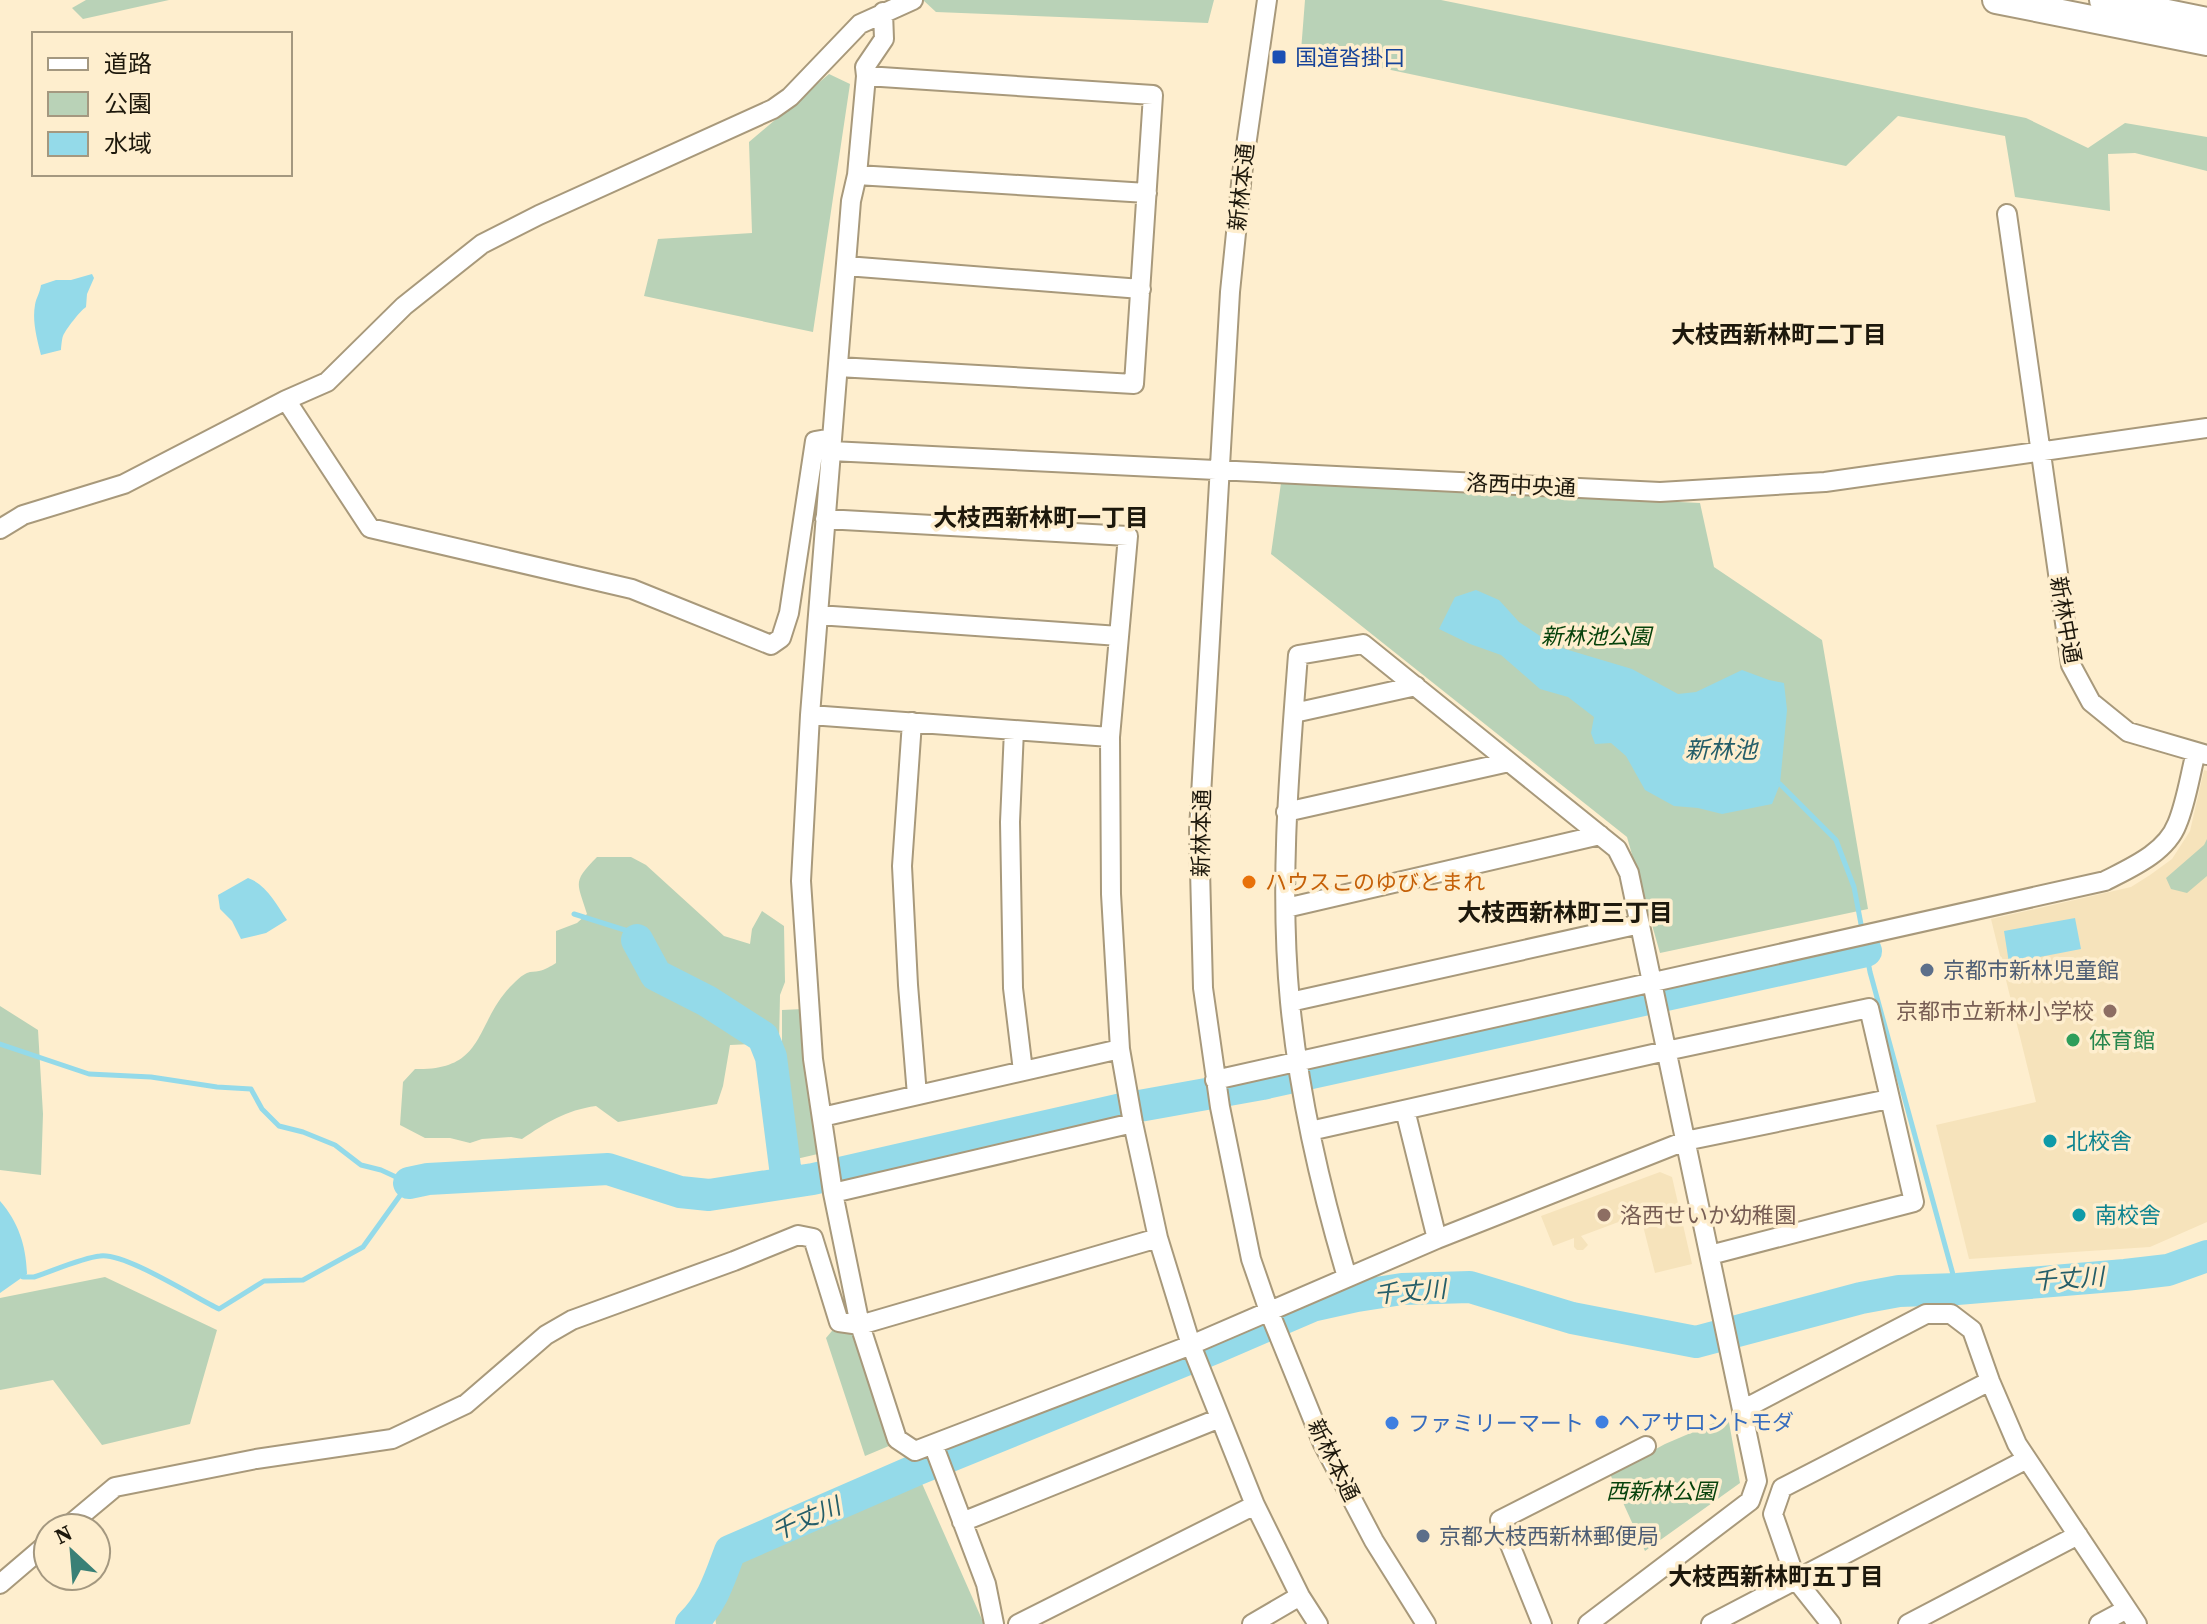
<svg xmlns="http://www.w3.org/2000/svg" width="2207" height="1624" viewBox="0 0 2207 1624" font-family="'Source Serif 4','Noto Sans JP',serif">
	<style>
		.built { fill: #f6e3bb }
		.green { fill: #b9d2b7 }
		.water { fill: #94dae9 }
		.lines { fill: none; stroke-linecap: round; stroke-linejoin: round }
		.stream { stroke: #94dae9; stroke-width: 5 }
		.river { stroke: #94dae9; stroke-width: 32 }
		.minor-casing { stroke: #a8997b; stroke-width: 22 }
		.highway-casing { stroke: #a8997b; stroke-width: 30 }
		.minor { stroke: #fff; stroke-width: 18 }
		.highway { stroke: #fff; stroke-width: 26 }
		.transit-dot { fill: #1a4fb4; stroke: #feeece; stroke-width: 3 }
		.food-dot { fill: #e8710a; stroke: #feeece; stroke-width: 3 }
		.service-dot { fill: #5c6f8a; stroke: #feeece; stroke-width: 3 }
		.education-dot { fill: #8d6e63; stroke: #feeece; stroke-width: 3 }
		.leisure-dot { fill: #2e9e5b; stroke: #feeece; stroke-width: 3 }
		.culture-dot { fill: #0f9aa8; stroke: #feeece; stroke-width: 3 }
		.shop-dot { fill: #3f7fe0; stroke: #feeece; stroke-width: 3 }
		.labels { text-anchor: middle; stroke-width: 7; stroke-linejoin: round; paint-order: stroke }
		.transit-label { font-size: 22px; fill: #164399; stroke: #feeece; text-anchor: start }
		.street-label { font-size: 22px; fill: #1d180c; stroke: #feeece }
		.park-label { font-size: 22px; font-style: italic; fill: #06420b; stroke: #feeece }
		.food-label { font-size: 22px; fill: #c56008; stroke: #feeece; text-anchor: start }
		.service-label { font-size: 22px; fill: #4e5e75; stroke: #feeece; text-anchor: start }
		.education-label { font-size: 22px; fill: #785e54; stroke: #feeece; text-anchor: end }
		.leisure-label { font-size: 22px; fill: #27864d; stroke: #feeece; text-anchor: start }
		.culture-label { font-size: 22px; fill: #0d838f; stroke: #feeece; text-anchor: start }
		.shop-label { font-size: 22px; fill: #366cbe; stroke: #feeece; text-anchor: start }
		.neighbourhood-label { font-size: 24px; font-weight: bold; fill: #1d180c; stroke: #feeece }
		.water-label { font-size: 24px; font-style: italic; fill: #255e69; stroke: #feeece }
	</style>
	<rect width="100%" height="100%" fill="#feeece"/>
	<path class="built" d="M 2204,770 L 2207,771 L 2207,1222 L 2150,1247 L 1969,1259 L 1936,1125 L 2036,1102 L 1991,919 L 2131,887 L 2150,875 L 2172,859 L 2190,831 Z
		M 1660,1172 L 1672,1177 L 1692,1264 L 1655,1273 L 1640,1214 L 1581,1236 L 1588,1245 L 1583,1250 L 1577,1250 L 1574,1247 L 1574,1238 L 1553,1246 L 1541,1216 Z"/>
	<path class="green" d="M 86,0 L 169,0 L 83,19 L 72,8 Z
		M 923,0 L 1214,0 L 1208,23 L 936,12 Z
		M 1305,0 L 1441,0 L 2026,118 L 2088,148 L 2125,123 L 2207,137 L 2207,171 L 2135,153 L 2108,154 L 2110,211 L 2015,197 L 2005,136 L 1898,116 L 1846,166 L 1301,51 Z
		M 829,74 L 850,84 L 813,332 L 644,296 L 658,239 L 752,233 L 749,142 Z
		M 1281,483 L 1700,503 L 1714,567 L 1822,640 L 1868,909 L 1660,953 L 1627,837 L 1271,554 Z
		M 2207,839 L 2207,876 L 2187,893 L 2171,889 L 2166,878 L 2204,845 Z
		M 597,857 L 631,857 L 646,865 L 724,936 L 750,944 L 752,929 L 762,911 L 784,926 L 785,982 L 780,995 L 779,1043 L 730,1045 L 723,1086 L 717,1104 L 618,1122 L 596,1106 C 566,1110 546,1123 522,1139 L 511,1137 L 482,1139 L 470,1143 L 450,1138 L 425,1138 L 400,1125 L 403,1082 L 415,1069 C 487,1071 474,1023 512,985 C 516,981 522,975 527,973 C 531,971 535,972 539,971 C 545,970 551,966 556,963 L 556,931 L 577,923 L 587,914 C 577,881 572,883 597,857 Z
		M 0,1006 L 38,1030 L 43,1114 L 41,1175 L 0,1170 Z
		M 803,1009 L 822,1153 L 792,1160 L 782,1042 L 782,1010 Z
		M 105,1277 L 217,1330 L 190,1424 L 102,1445 L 53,1380 L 0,1390 L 0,1298 Z
		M 837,1325 L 857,1329 L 896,1443 L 865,1456 L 826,1338 Z
		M 1728,1417 L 1740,1483 L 1645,1551 L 1610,1474 L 1665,1444 Z
		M 920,1479 L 984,1624 L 716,1624 L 715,1617 L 739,1557 Z"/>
	<path class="water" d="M 92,274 L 94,278 L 87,294 L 86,307 C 80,311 66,329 63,336 C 62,338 61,348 61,350 L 41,355 C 37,339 32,321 35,305 C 36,298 40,293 41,285 L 56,280 L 71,280 Z
		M 1476,590 L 1499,600 L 1519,622 L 1555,646 L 1632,669 L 1678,694 L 1696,692 L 1742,670 L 1769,680 L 1784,683 L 1787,710 L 1780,784 L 1772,804 L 1722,814 L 1698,808 L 1674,806 L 1645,790 L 1626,756 L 1611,743 L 1595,744 L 1591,733 L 1594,717 L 1568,697 L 1540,689 L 1501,655 L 1470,644 L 1439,629 L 1455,597 Z
		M 248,878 C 266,884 277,905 287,920 L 266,933 L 241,939 L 232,921 L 220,909 L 218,895 Z
		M 2075,918 L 2081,949 L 2009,963 L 2004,931 Z
		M 0,1201 C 19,1223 26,1246 27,1274 L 0,1293 Z"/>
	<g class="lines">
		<path class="stream" d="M 1780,784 L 1836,840 L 1854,887 L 1870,972 L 1957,1289
			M 574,914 L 628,931 L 637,940
			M 0,1044 L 89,1074 L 151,1077 L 217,1087 L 251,1089 L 262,1109 L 279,1126 L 303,1132 L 335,1145 L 361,1165 L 381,1170 L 409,1183 L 363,1247 L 303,1280 L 264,1281 L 219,1309 C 194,1297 124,1252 100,1256 C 81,1258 53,1271 34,1277 L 23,1277"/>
		<path class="river" d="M 637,940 L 656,975 L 707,1001 L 763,1037 L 771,1057 L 787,1183
			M 409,1183 L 428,1179 L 608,1169 L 680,1192 L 709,1195 L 813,1179 L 1117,1110 L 1262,1084 L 1866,951
			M 691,1624 C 712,1604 720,1578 730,1551 L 916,1470 L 1215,1348 L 1312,1306 L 1357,1296 L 1402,1289 L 1470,1287 L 1572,1318 L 1696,1342 L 1861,1298 L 1899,1291 L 1957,1289 L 2125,1275 L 2168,1270 L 2207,1256"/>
		<defs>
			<path id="minor" d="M 1267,0 L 1242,174 L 1230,292 L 1199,830 L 1203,988 L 1220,1107 L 1251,1259 L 1269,1311 L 1323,1444 L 1374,1541 L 1426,1624
				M 883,12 L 884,39 L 865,67 L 866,76 L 857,175 L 851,201 L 810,715 L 801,881 L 813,1059 L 833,1193 L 860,1325 L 897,1439 L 915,1451 L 1191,1345 L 1437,1239 L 1685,1141 L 1889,1099
				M 857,175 L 1147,193
				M 2007,214 L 2071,665 L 2091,702 L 2128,732 L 2207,755
				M 846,266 L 1141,289
				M 838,367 L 1134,384 L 1153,95 L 866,76
				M 286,400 L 370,528 L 632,589 L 771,645 L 781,638 L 789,613 L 815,441 L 832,438
				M 831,451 L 1660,492 L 1825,482 L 2207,428
				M 825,519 L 1128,536 L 1110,737 L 1111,894 L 1120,1049 L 1133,1123 L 1158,1238 L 1191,1345 L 1255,1505 L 1300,1596 L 1318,1624
				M 0,529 L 23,515 L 124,484 L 286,400 L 327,382 L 404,306 L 482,244 L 539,215 L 773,109 L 790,97 L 860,24 L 913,0
				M 818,615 L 1119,636
				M 1294,713 L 1416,686
				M 810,715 L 1110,737
				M 912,722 L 902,866 L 908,985 L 917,1095
				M 1014,730 L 1010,822 L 1013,988 L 1023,1071
				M 1286,812 L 1509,762
				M 1286,908 L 1600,835
				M 1290,1002 L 1640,924
				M 1215,1080 L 2105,881 C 2130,868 2166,853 2177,824 C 2186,803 2190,775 2196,752
				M 1405,1110 L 1437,1239
				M 822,1117 L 1120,1049
				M 1310,1131 L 1666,1051 L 1869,1008 L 1914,1202 L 1710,1255
				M 833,1193 L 1133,1123
				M 1347,1277 C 1320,1187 1299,1095 1290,1002 C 1279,887 1289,771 1298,655 L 1363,644 L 1617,849 L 1629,873 L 1757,1481 L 1750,1501 L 1588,1624
				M 1742,1410 L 1926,1314 L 1951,1314 L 1972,1330 L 1990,1381 L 2017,1444 L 2137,1624
				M 933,1444 L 986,1584 L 994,1624
				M 962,1522 L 1220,1418
				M 66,1528 L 115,1487 L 256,1459 L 392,1439 L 466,1404 L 546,1335 L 572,1320 L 734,1261 L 798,1235 L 813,1238 L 839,1322 L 860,1325 L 1158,1238
				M 0,1584 L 48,1543
				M 1018,1624 L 1255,1505
				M 1252,1624 L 1300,1596
				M 1542,1624 L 1500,1520 L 1646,1446
				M 1711,1624 L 2027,1459
				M 1831,1624 L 1796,1580 L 1773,1514 L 1782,1488 L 1990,1381
				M 1908,1624 L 2078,1535
				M 2099,1624 L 2127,1609"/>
			<path id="highway" d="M 1996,0 L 2207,42
				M 2103,0 L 2207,21"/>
		</defs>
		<use href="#minor" class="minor-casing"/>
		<use href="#highway" class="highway-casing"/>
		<use href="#minor" class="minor"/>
		<use href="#highway" class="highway"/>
	</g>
	<rect class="transit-dot" x="1271" y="49" width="16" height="16" rx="4"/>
	<circle class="food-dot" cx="1249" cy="882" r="8"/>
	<g class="service-dot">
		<circle cx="1927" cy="970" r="8"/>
		<circle cx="1423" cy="1536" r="8"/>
	</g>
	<g class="education-dot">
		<circle cx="2110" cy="1011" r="8"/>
		<circle cx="1604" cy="1215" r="8"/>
	</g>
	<circle class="leisure-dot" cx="2073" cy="1040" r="8"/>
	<g class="culture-dot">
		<circle cx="2050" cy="1141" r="8"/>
		<circle cx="2079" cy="1215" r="8"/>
	</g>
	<g class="shop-dot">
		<circle cx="1602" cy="1422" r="8"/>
		<circle cx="1392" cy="1423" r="8"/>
	</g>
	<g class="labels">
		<g class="transit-label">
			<text x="1295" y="65">国道沓掛口</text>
		</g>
		<g class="street-label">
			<text transform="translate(1241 187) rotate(-84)" y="8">新林本通</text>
			<text transform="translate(1521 485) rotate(3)" y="8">洛西中央通</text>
			<text transform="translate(2066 620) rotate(80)" y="8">新林中通</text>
			<text transform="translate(1201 833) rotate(-89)" y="8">新林本通</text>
			<text transform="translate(1334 1460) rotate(64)" y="8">新林本通</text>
		</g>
		<g class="park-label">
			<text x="1596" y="644">新林池公園</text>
			<text x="1661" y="1499">西新林公園</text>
		</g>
		<g class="food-label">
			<text x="1265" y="890">ハウスこのゆびとまれ</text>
		</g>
		<g class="service-label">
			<text x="1943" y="978">京都市新林児童館</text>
			<text x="1439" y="1544">京都大枝西新林郵便局</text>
		</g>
		<g class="education-label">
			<text x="2094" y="1019">京都市立新林小学校</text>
			<text x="1620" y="1223" text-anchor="start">洛西せいか幼稚園</text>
		</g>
		<g class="leisure-label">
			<text x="2089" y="1048">体育館</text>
		</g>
		<g class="culture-label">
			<text x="2066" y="1149">北校舎</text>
			<text x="2095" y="1223">南校舎</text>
		</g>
		<g class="shop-label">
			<text x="1618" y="1430">ヘアサロントモダ</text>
			<text x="1408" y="1431">ファミリーマート</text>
		</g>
		<g class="neighbourhood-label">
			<text x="1779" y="343">大枝西新林町二丁目</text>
			<text x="1041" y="526">大枝西新林町一丁目</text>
			<text x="1565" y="921">大枝西新林町三丁目</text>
			<text x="1776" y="1585">大枝西新林町五丁目</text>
		</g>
		<g class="water-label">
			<text x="1721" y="758">新林池</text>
			<text transform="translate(2068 1279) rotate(-4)" y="8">千丈川</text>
			<text transform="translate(1410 1292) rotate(-5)" y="8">千丈川</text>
			<text transform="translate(806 1519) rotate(-23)" y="8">千丈川</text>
		</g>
	</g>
	<rect x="32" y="32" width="260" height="144" fill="#feeece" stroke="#a49880" stroke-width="2"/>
	<rect x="48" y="58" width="40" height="12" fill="#ffffff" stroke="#a49880" stroke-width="2"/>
	<text x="104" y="72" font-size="24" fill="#1d180c">道路</text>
	<rect x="48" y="92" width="40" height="24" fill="#b9d2b7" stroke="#a49880" stroke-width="2"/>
	<text x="104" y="112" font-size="24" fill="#1d180c">公園</text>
	<rect x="48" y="132" width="40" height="24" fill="#94dae9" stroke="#a49880" stroke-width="2"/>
	<text x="104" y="152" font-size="24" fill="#1d180c">水域</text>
	<g transform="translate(72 1552) rotate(334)"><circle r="38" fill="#feeece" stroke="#a49880" stroke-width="2"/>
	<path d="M0-6L14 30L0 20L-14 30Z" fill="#3a8076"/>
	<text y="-12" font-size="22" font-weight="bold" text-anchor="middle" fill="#1d180c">N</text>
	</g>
</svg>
